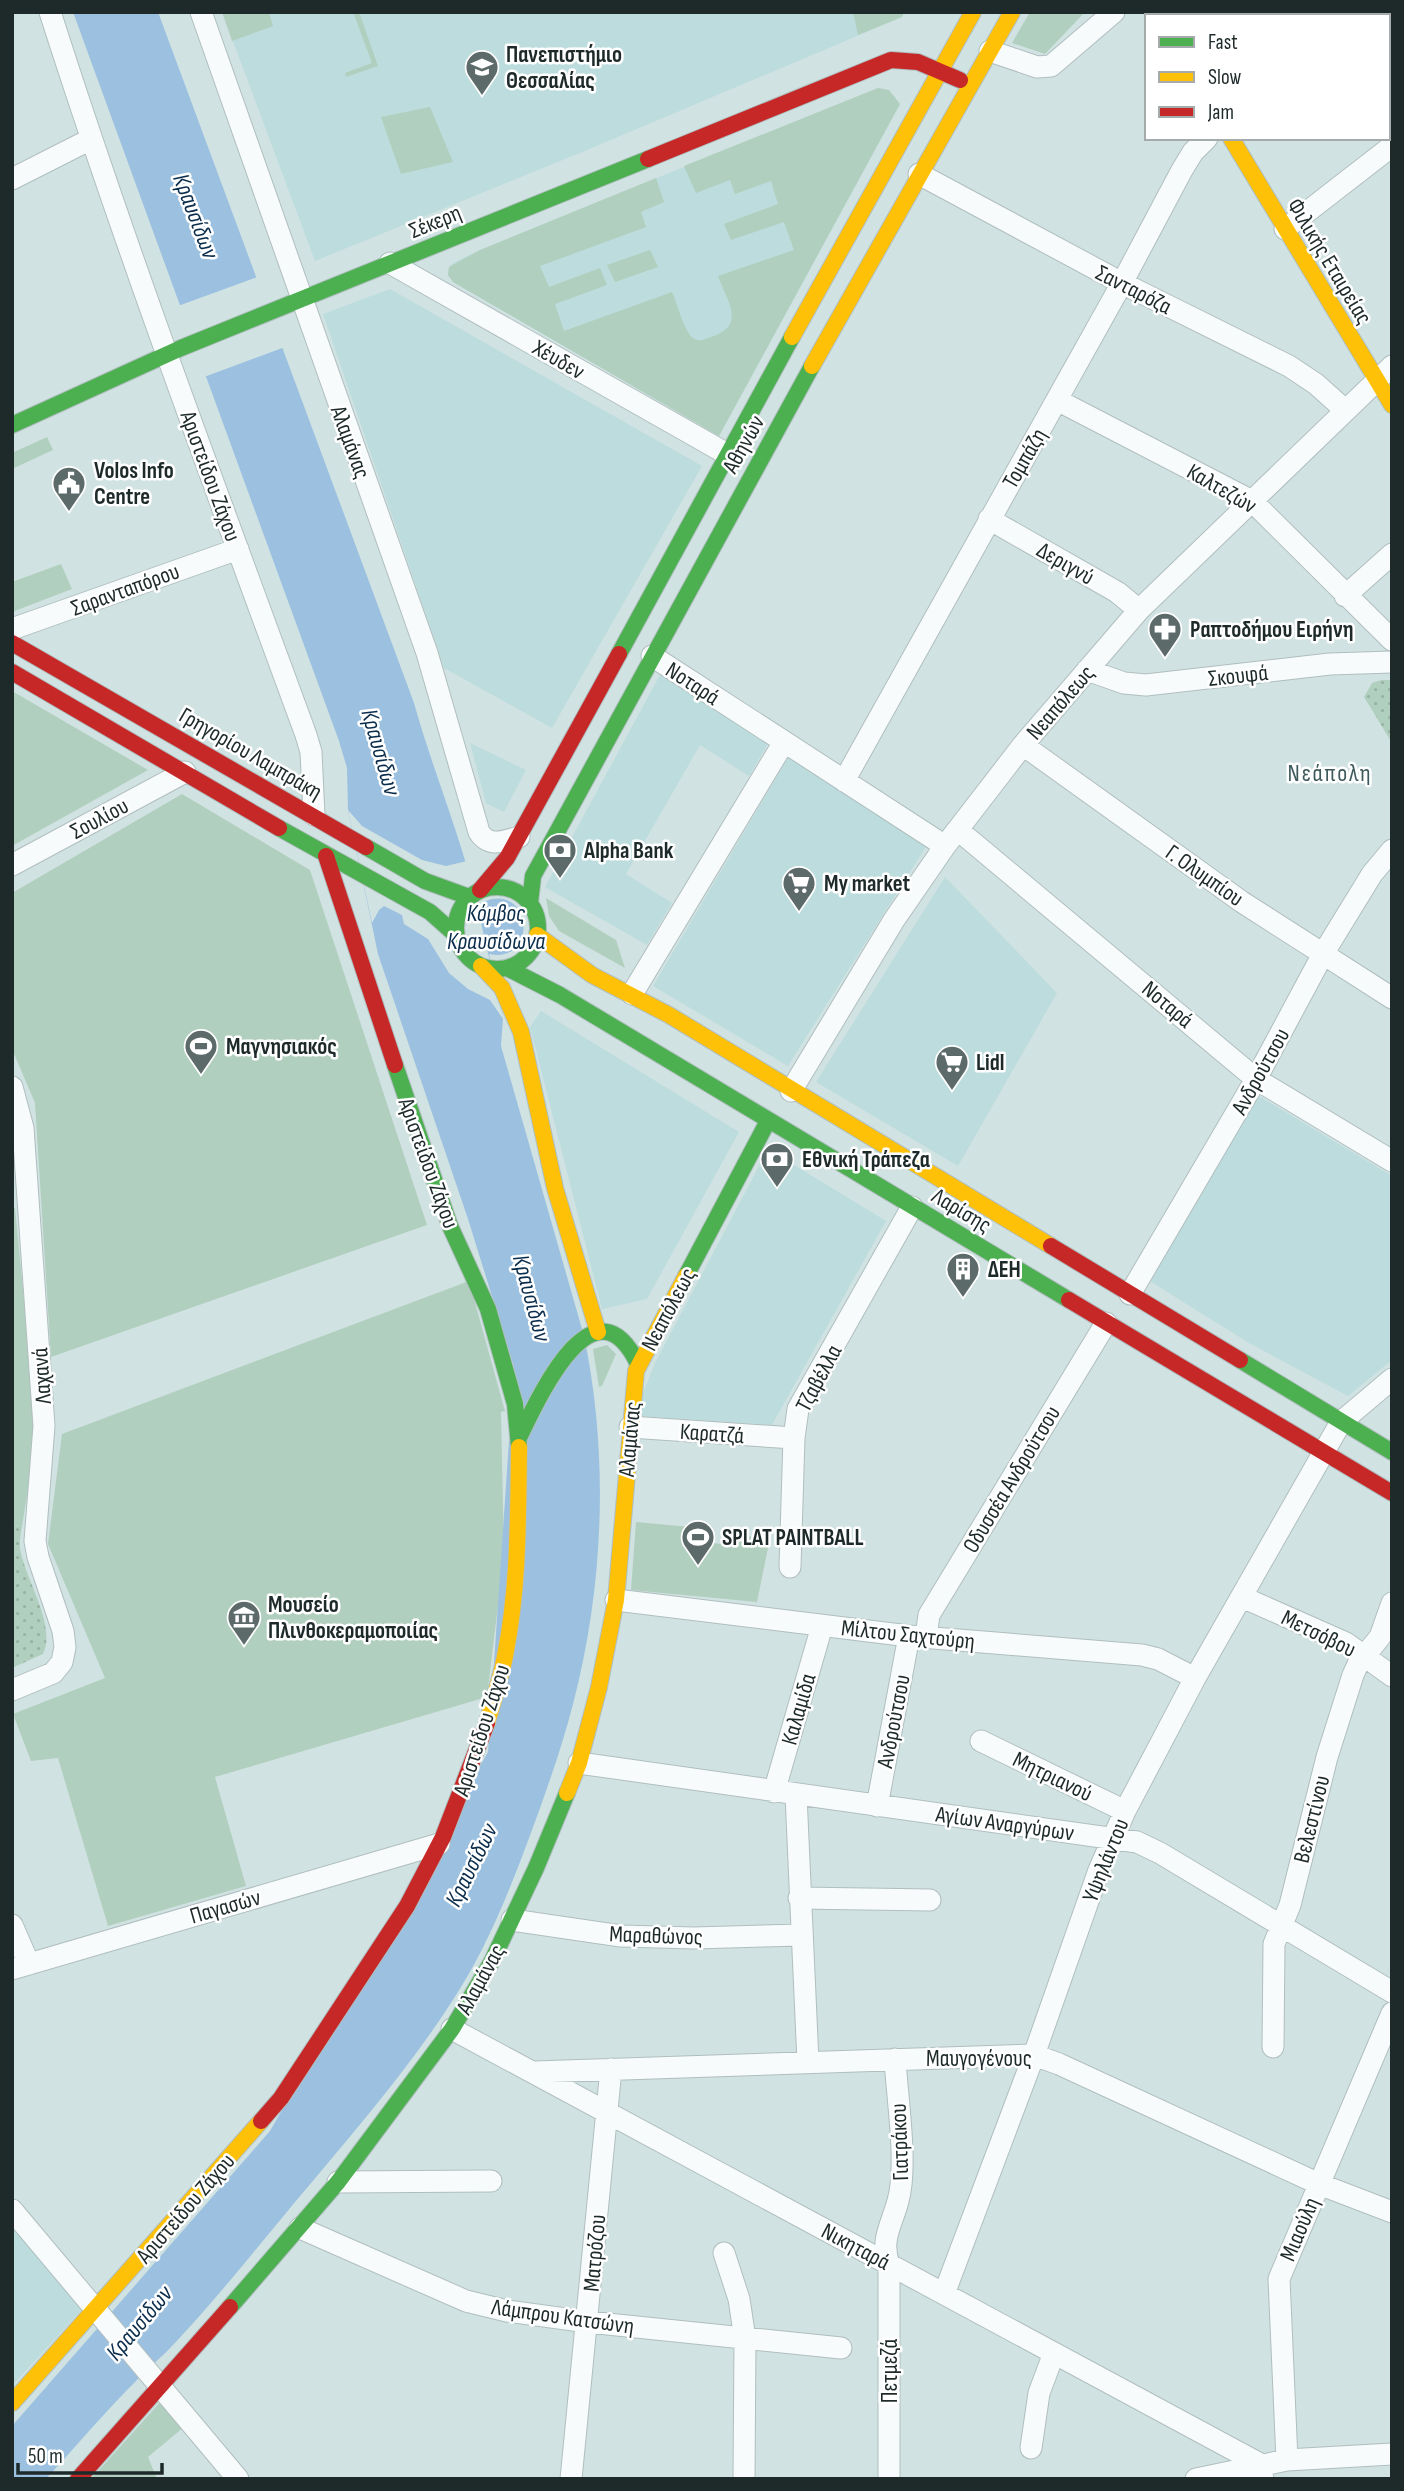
<svg xmlns="http://www.w3.org/2000/svg" width="1404" height="2491" viewBox="0 0 1404 2491" font-family="'Sofia Sans Condensed',sans-serif">
	<style>
		.built { fill: #bddcdd }
		.grass { fill: #b1cfbe }
		.park { fill: url(#park-dots) }
		.water { fill: #9bc0e0 }
		.pier { fill: #d1e2e2 }
		.lines { fill: none; stroke-linecap: round; stroke-linejoin: round }
		.street-casing { stroke: #b0bebf; stroke-width: 23 }
		.fast-casing { stroke: #b0bebf; stroke-width: 18 }
		.slow-casing { stroke: #b0bebf; stroke-width: 18 }
		.jam-casing { stroke: #b0bebf; stroke-width: 18 }
		.street { stroke: #f8fbfb; stroke-width: 21 }
		.fast { stroke: #4caf50; stroke-width: 16 }
		.slow { stroke: #ffc107; stroke-width: 16 }
		.jam { stroke: #c62828; stroke-width: 16 }
		.labels { text-anchor: middle; stroke-width: 5; stroke-linejoin: round; paint-order: stroke }
		.poi-label { font-size: 23px; font-weight: bold; fill: #1e2a2a; stroke: #fff; text-anchor: start }
		.street-label { font-size: 23px; fill: #1e2a2a; stroke: #fff }
		.water-label { font-size: 24px; font-style: italic; fill: #0b2d4c; stroke: #fff }
		.neighbourhood-label { font-size: 24px; letter-spacing: 2px; fill: #3e5a5c; stroke: #fff }
	</style>
	<defs>
		<pattern id="park-dots" width="8" height="8" patternUnits="userSpaceOnUse" patternTransform="scale(1.75)"><rect width="8" height="8" fill="#b1cfbe"/><path d="M2 2h.1M6 6h.1" fill="none" stroke="#98b2a3" stroke-width="1.8" stroke-linecap="round"/></pattern>
	</defs>
	<rect width="100%" height="100%" fill="#d1e2e2"/>
	<path class="built" d="M 222,12 L 904,12 L 902,17 L 580,153 L 315,261 Z
		M 878,88 L 889,90 L 900,104 L 719,436 L 453,282 L 448,275 L 449,267 L 453,263 L 480,250 Z
		M 390,289 L 702,466 L 552,728 L 444,668 L 323,314 Z
		M 661,673 L 769,742 L 749,776 L 700,745 L 626,874 L 672,903 L 647,945 L 545,887 Z
		M 470,743 L 526,770 L 504,812 L 486,803 Z
		M 789,756 L 927,845 L 788,1066 L 653,986 Z
		M 945,877 L 1057,993 L 958,1166 L 816,1082 Z
		M 541,1011 L 739,1132 L 647,1299 L 602,1309 L 530,1027 Z
		M 1257,1095 L 1392,1176 L 1392,1360 L 1348,1396 L 1249,1343 L 1148,1280 Z
		M 768,1149 L 886,1221 L 772,1425 L 640,1416 L 643,1393 L 655,1363 Z
		M 12,2228 L 82,2309 L 12,2386 Z"/>
	<path class="grass" d="M 222,12 L 269,12 L 273,26 L 232,41 Z
		M 353,12 L 359,12 L 378,66 L 346,77 L 345,73 L 372,63 Z
		M 853,12 L 904,12 L 902,17 L 858,35 Z
		M 1030,12 L 1085,12 L 1045,54 L 1012,43 Z
		M 878,88 L 889,90 L 900,104 L 719,436 L 453,282 L 448,275 L 449,267 L 480,250 L 656,178 L 664,202 L 641,212 L 646,227 L 540,266 L 549,287 L 600,268 L 607,285 L 555,304 L 564,331 L 672,292 C 677,303 684,331 693,338 C 700,343 707,338 714,336 C 746,324 727,301 718,276 L 794,250 L 784,222 L 731,240 L 724,224 L 778,204 L 771,181 L 735,194 L 730,180 L 696,193 L 684,166 Z
		M 430,107 L 453,162 L 401,174 L 381,117 Z
		M 650,250 L 658,267 L 615,282 L 607,265 Z
		M 47,437 L 53,450 L 12,469 L 12,453 Z
		M 61,564 L 72,589 L 12,612 L 12,582 Z
		M 12,691 L 148,770 L 12,846 Z
		M 182,794 L 310,870 L 427,1225 L 51,1357 L 35,1103 L 12,1049 L 12,893 Z
		M 546,898 L 616,940 L 625,968 L 559,931 L 549,916 Z
		M 12,1208 L 15,1208 L 35,1410 L 32,1465 L 22,1526 L 12,1525 Z
		M 469,1281 L 505,1411 L 501,1412 L 504,1555 L 487,1697 L 215,1777 L 246,1886 L 108,1926 L 58,1758 L 31,1761 L 13,1714 L 105,1678 L 48,1544 L 62,1434 Z
		M 607,1345 L 616,1354 L 602,1386 L 599,1387 L 593,1349 Z
		M 636,1522 L 701,1528 L 701,1542 L 734,1545 L 738,1532 L 769,1543 L 757,1602 L 631,1590 Z
		M 162,2400 L 184,2427 L 148,2457 L 157,2479 L 91,2479 Z"/>
	<path class="park" d="M 1381,680 L 1392,680 L 1392,743 L 1364,697 L 1372,683 Z
		M 12,1525 L 22,1526 C 21,1533 19,1541 20,1548 C 24,1577 57,1625 43,1654 L 12,1668 Z"/>
	<path class="water" d="M 73,12 L 158,12 L 414,703 C 433,771 461,836 477,905 C 482,903 487,900 492,899 C 533,891 536,964 489,954 L 503,1019 L 501,1046 L 584,1336 C 609,1455 604,1586 573,1704 C 562,1747 547,1789 532,1830 C 512,1884 491,1938 461,1987 C 418,2057 364,2120 312,2182 C 266,2236 222,2293 174,2344 C 162,2357 148,2368 136,2381 C 105,2412 76,2446 46,2479 L 12,2479 L 12,2426 L 270,2131 L 488,1752 L 514,1367 L 468,1219 L 378,954 L 348,810 L 347,768 L 339,741 Z"/>
	<path class="pier" d="M 260,276 L 285,347 L 204,377 L 178,306 Z
		M 348,810 L 362,826 L 422,860 L 446,866 L 467,861 L 503,1019 L 490,1000 L 468,989 L 449,973 L 428,939 L 404,924 L 402,915 L 384,906 L 379,910 L 372,923 Z"/>
	<g class="lines">
		<defs>
			<path id="street" d="M 50,12 C 128,256 218,495 306,735 L 311,752 L 314,815
				M 201,12 L 427,653 L 479,832 C 489,848 504,841 519,837
				M 1329,16 L 1333,12
				M 990,51 L 1037,67 L 1051,66 L 1114,12
				M 919,174 L 1122,283 L 1289,366 L 1316,384 L 1345,410
				M 12,179 L 91,139
				M 1285,229 L 1392,146
				M 390,263 L 727,454
				M 1057,400 L 1252,501 L 1392,640
				M 989,519 L 1117,592 L 1139,610
				M 1345,596 L 1392,554
				M 12,629 L 238,549
				M 652,656 L 945,846
				M 1087,670 L 1124,683 L 1146,685 L 1330,664 L 1392,662
				M 1023,745 L 1242,902 L 1392,998
				M 844,781 L 1122,283 L 1182,170 L 1193,152 L 1207,138
				M 958,830 L 1256,1079 L 1392,1161
				M 12,865 L 185,772
				M 632,994 L 784,742
				M 12,1087 L 23,1128 L 44,1426 L 35,1541 L 38,1557 L 63,1631 L 65,1647 L 62,1662 L 53,1673 L 12,1690
				M 791,1091 L 894,920 L 945,846 L 1023,745 L 1139,610 L 1392,366
				M 1130,1294 L 1256,1079 L 1323,954 L 1372,874 L 1392,850
				M 630,1427 L 794,1438
				M 790,1567 L 794,1438 L 798,1409 L 912,1207
				M 1242,1597 L 1346,1643 L 1392,1676
				M 616,1600 L 909,1636 L 1142,1655 L 1158,1659 L 1195,1678
				M 926,1637 L 929,1615 L 1106,1323
				M 981,1741 L 1125,1811
				M 579,1763 L 1137,1842 L 1160,1853 L 1392,1992
				M 774,1792 L 822,1626
				M 796,1795 L 808,2062
				M 877,1806 L 909,1636
				M 799,1898 L 930,1900
				M 512,1920 L 621,1936 L 694,1938 L 801,1935
				M 12,1925 L 29,1964
				M 12,1969 L 439,1844
				M 452,2029 L 1260,2464 L 1263,2479
				M 1273,2047 L 1274,1944 L 1290,1905 L 1327,1757 L 1353,1675 L 1358,1664 L 1380,1637 L 1392,1603
				M 535,2072 L 1034,2055 L 1059,2064 L 1319,2184 L 1392,2212
				M 338,2182 L 491,2181
				M 12,2210 L 238,2479
				M 300,2228 L 466,2301 L 507,2311 L 588,2322 L 841,2348
				M 724,2253 L 739,2299 L 745,2339 L 744,2479
				M 944,2294 L 1034,2055 L 1099,1870 L 1125,1811 L 1195,1678 L 1341,1422 L 1392,1379
				M 1031,2448 L 1039,2393 L 1054,2353
				M 1287,2460 L 1279,2279 L 1392,2013
				M 571,2479 L 611,2069
				M 889,2479 L 889,2264 C 880,2240 892,2224 898,2201 C 908,2166 897,2097 895,2059
				M 1196,2479 L 1287,2460 L 1392,2454"/>
			<path id="fast" d="M 12,425 L 181,348 L 648,159
				M 619,654 L 792,337
				M 279,828 L 430,912 L 456,935
				M 366,847 L 425,881 L 469,897
				M456 928a41 41 0 1 1 82 0a41 41 0 1 1-82 0Z
				M 530,903 L 533,876 L 812,366
				M 507,968 L 560,995 L 1069,1300
				M 395,1065 L 450,1226 L 488,1309 L 515,1404 L 519,1447
				M 686,1276 L 768,1121
				M 1240,1360 L 1392,1452
				M 519,1438 C 538,1399 594,1273 638,1364
				M 230,2307 L 338,2182 L 452,2029 L 492,1961 L 536,1868 L 567,1793"/>
			<path id="slow" d="M 1231,138 L 1392,405
				M 792,337 L 973,12
				M 812,366 L 1012,12
				M 537,935 L 592,975 L 669,1015 L 1051,1246
				M 481,966 L 502,988 L 521,1032 L 555,1188 L 598,1332
				M 487,1723 C 493,1701 501,1678 505,1656 C 519,1587 518,1516 519,1447
				M 567,1793 L 579,1763 L 599,1687 L 616,1600 L 636,1371 L 686,1276
				M 12,2403 L 261,2121"/>
			<path id="jam" d="M 1157,12 L 1159,16
				M 648,159 L 891,60 L 918,62 L 960,80
				M 12,643 L 366,847
				M 12,672 L 279,828
				M 326,856 L 395,1065
				M 480,890 L 507,858 L 619,654
				M 1051,1246 L 1240,1360
				M 1069,1300 L 1392,1493
				M 261,2121 L 281,2098 L 407,1906 L 443,1837 L 487,1723
				M 78,2479 L 230,2307"/>
		</defs>
		<use href="#street" class="street-casing"/>
		<use href="#fast" class="fast-casing"/>
		<use href="#slow" class="slow-casing"/>
		<use href="#jam" class="jam-casing"/>
		<use href="#street" class="street"/>
		<use href="#fast" class="fast"/>
		<use href="#slow" class="slow"/>
		<use href="#jam" class="jam"/>
	</g>
	<defs>
		<symbol id="university-pin" viewBox="-11 -11 22 30"><path d="M0 17L-7.5 6A9.5 9.5 0 1 1 7.5 6Z" fill="#5d6a6a" stroke="#fff"/><path d="M0-5L7-2L0 1L-7-2ZM-4 1L0 2.5L4 1V4Q0 6-4 4Z" fill="#fff"/></symbol>
		<symbol id="civic-pin" viewBox="-11 -11 22 30"><path d="M0 17L-7.5 6A9.5 9.5 0 1 1 7.5 6Z" fill="#5d6a6a" stroke="#fff"/><path d="M-.6-6.5H3V-4.5H.6V-3L4-1V1h2V6H-6V1h2V-1L-.6-3ZM-1.2 2.5V6h2.4V2.5Z" fill="#fff"/></symbol>
		<symbol id="pharmacy-pin" viewBox="-11 -11 22 30"><path d="M0 17L-7.5 6A9.5 9.5 0 1 1 7.5 6Z" fill="#5d6a6a" stroke="#fff"/><path d="M-2-6h4v4h4v4h-4v4h-4v-4h-4v-4h4Z" fill="#fff"/></symbol>
		<symbol id="bank-pin" viewBox="-11 -11 22 30"><path d="M0 17L-7.5 6A9.5 9.5 0 1 1 7.5 6Z" fill="#5d6a6a" stroke="#fff"/><path d="M-6-4H6V4H-6ZM0-2.3a2.3 2.3 0 1 0 0 4.6a2.3 2.3 0 1 0 0-4.6Z" fill="#fff"/></symbol>
		<symbol id="supermarket-pin" viewBox="-11 -11 22 30"><path d="M0 17L-7.5 6A9.5 9.5 0 1 1 7.5 6Z" fill="#5d6a6a" stroke="#fff"/><path d="M-6-5.5h2.5l.6 2H6L4.5 2H-2.5L-4.4-4H-6ZM-1.5 3.2a1.3 1.3 0 1 0 .1 0ZM3 3.2a1.3 1.3 0 1 0 .1 0Z" fill="#fff"/></symbol>
		<symbol id="stadium-pin" viewBox="-11 -11 22 30"><path d="M0 17L-7.5 6A9.5 9.5 0 1 1 7.5 6Z" fill="#5d6a6a" stroke="#fff"/><path d="M0-5a6.5 5 0 1 0 0 10a6.5 5 0 1 0 0-10ZM-3.5-1.8h7v3.6h-7Z" fill="#fff"/></symbol>
		<symbol id="building-pin" viewBox="-11 -11 22 30"><path d="M0 17L-7.5 6A9.5 9.5 0 1 1 7.5 6Z" fill="#5d6a6a" stroke="#fff"/><path d="M-4-6H4V6H1V3H-1V6H-4ZM-2.5-4.3h1.7v1.8h-1.7ZM.8-4.3h1.7v1.8H.8ZM-2.5-1h1.7V.8h-1.7ZM.8-1h1.7V.8H.8Z" fill="#fff"/></symbol>
		<symbol id="museum-pin" viewBox="-11 -11 22 30"><path d="M0 17L-7.5 6A9.5 9.5 0 1 1 7.5 6Z" fill="#5d6a6a" stroke="#fff"/><path d="M0-6L6-3V-2H-6V-3ZM-5-1h2V3h-2ZM-1-1h2V3h-2ZM3-1h2V3H3ZM-6 4H6V6H-6Z" fill="#fff"/></symbol>
	</defs>
	<g fill-rule="evenodd">
		<use href="#university-pin" x="463" y="48" width="38" height="52"/>
		<use href="#civic-pin" x="50" y="464" width="38" height="52"/>
		<use href="#pharmacy-pin" x="1146" y="610" width="38" height="52"/>
		<use href="#bank-pin" x="541" y="831" width="38" height="52"/>
		<use href="#supermarket-pin" x="780" y="864" width="38" height="52"/>
		<use href="#stadium-pin" x="182" y="1027" width="38" height="52"/>
		<use href="#supermarket-pin" x="933" y="1043" width="38" height="52"/>
		<use href="#bank-pin" x="758" y="1140" width="38" height="52"/>
		<use href="#building-pin" x="944" y="1250" width="38" height="52"/>
		<use href="#stadium-pin" x="679" y="1518" width="38" height="52"/>
		<use href="#museum-pin" x="225" y="1598" width="38" height="52"/>
	</g>
	<g class="labels">
		<g class="poi-label">
			<text x="506" y="62">Πανεπιστήμιο<tspan x="506" dy="26">Θεσσαλίας</tspan></text>
			<text x="94" y="478">Volos Info<tspan x="94" dy="26">Centre</tspan></text>
			<text x="1190" y="637">Ραπτοδήμου Ειρήνη</text>
			<text x="584" y="858">Alpha Bank</text>
			<text x="824" y="891">My market</text>
			<text x="226" y="1054">Μαγνησιακός</text>
			<text x="976" y="1070">Lidl</text>
			<text x="802" y="1167">Εθνική Τράπεζα</text>
			<text x="988" y="1277">ΔΕΗ</text>
			<text x="722" y="1545">SPLAT PAINTBALL</text>
			<text x="268" y="1612">Μουσείο<tspan x="268" dy="26">Πλινθοκεραμοποιίας</tspan></text>
		</g>
		<g class="street-label">
			<text transform="translate(435 221) rotate(-22)" y="8">Σέκερη</text>
			<text transform="translate(1330 261) rotate(59)" y="8">Φιλικής Εταιρείας</text>
			<text transform="translate(1134 289) rotate(27)" y="8">Σανταρόζα</text>
			<text transform="translate(559 359) rotate(30)" y="8">Χέυδεν</text>
			<text transform="translate(351 442) rotate(70)" y="8">Αλαμάνας</text>
			<text transform="translate(743 444) rotate(-61)" y="8">Αθηνών</text>
			<text transform="translate(1024 458) rotate(-60)" y="8">Τομπάζη</text>
			<text transform="translate(211 476) rotate(70)" y="8">Αριστείδου Ζάχου</text>
			<text transform="translate(1222 488) rotate(30)" y="8">Καλτεζών</text>
			<text transform="translate(1066 563) rotate(30)" y="8">Δεριγνύ</text>
			<text transform="translate(125 589) rotate(-20)" y="8">Σαρανταπόρου</text>
			<text transform="translate(1238 675) rotate(-6)" y="8">Σκουφά</text>
			<text transform="translate(693 683) rotate(33)" y="8">Νοταρά</text>
			<text transform="translate(1060 702) rotate(-49)" y="8">Νεαπόλεως</text>
			<text transform="translate(251 753) rotate(30)" y="8">Γρηγορίου Λαμπράκη</text>
			<text transform="translate(99 818) rotate(-28)" y="8">Σουλίου</text>
			<text transform="translate(1205 875) rotate(35)" y="8">Γ. Ολυμπίου</text>
			<text transform="translate(1168 1004) rotate(40)" y="8">Νοταρά</text>
			<text transform="translate(1260 1071) rotate(-61)" y="8">Ανδρούτσου</text>
			<text transform="translate(429 1163) rotate(70)" y="8">Αριστείδου Ζάχου</text>
			<text transform="translate(962 1210) rotate(31)" y="8">Λαρίσης</text>
			<text transform="translate(668 1309) rotate(-62)" y="8">Νεαπόλεως</text>
			<text transform="translate(41 1376) rotate(-94)" y="8">Λαχανά</text>
			<text transform="translate(818 1378) rotate(-62)" y="8">Τζαβέλλα</text>
			<text transform="translate(712 1433) rotate(4)" y="8">Καρατζά</text>
			<text transform="translate(629 1439) rotate(-85)" y="8">Αλαμάνας</text>
			<text transform="translate(1011 1479) rotate(-59)" y="8">Οδυσσέα Ανδρούτσου</text>
			<text transform="translate(1319 1633) rotate(26)" y="8">Μετσόβου</text>
			<text transform="translate(908 1634) rotate(6)" y="8">Μίλτου Σαχτούρη</text>
			<text transform="translate(798 1709) rotate(-74)" y="8">Καλαμίδα</text>
			<text transform="translate(893 1721) rotate(-79)" y="8">Ανδρούτσου</text>
			<text transform="translate(481 1730) rotate(-72)" y="8">Αριστείδου Ζάχου</text>
			<text transform="translate(1053 1776) rotate(26)" y="8">Μητριανού</text>
			<text transform="translate(1311 1819) rotate(-76)" y="8">Βελεστίνου</text>
			<text transform="translate(1005 1823) rotate(8)" y="8">Αγίων Αναργύρων</text>
			<text transform="translate(1105 1860) rotate(-68)" y="8">Υψηλάντου</text>
			<text transform="translate(225 1906) rotate(-16)" y="8">Παγασών</text>
			<text transform="translate(656 1935) rotate(2)" y="8">Μαραθώνος</text>
			<text transform="translate(480 1979) rotate(-61)" y="8">Αλαμάνας</text>
			<text x="979" y="2066">Μαυγογένους</text>
			<text transform="translate(899 2142) rotate(-92)" y="8">Γιατράκου</text>
			<text transform="translate(185 2208) rotate(-49)" y="8">Αριστείδου Ζάχου</text>
			<text transform="translate(1299 2229) rotate(-67)" y="8">Μιαούλη</text>
			<text transform="translate(856 2246) rotate(28)" y="8">Νικηταρά</text>
			<text transform="translate(594 2253) rotate(-85)" y="8">Ματρόζου</text>
			<text transform="translate(563 2316) rotate(8)" y="8">Λάμπρου Κατσώνη</text>
			<text transform="translate(889 2371) rotate(-90)" y="8">Πετμεζά</text>
		</g>
		<g class="water-label">
			<text transform="translate(196 216) rotate(69)" y="8">Κραυσίδων</text>
			<text transform="translate(381 752) rotate(74)" y="8">Κραυσίδων</text>
			<text x="496" y="921">Κόμβος<tspan x="496" dy="28">Κραυσίδωνα</tspan></text>
			<text transform="translate(532 1298) rotate(75)" y="8">Κραυσίδων</text>
			<text transform="translate(471 1865) rotate(-64)" y="8">Κραυσίδων</text>
			<text transform="translate(139 2323) rotate(-50)" y="8">Κραυσίδων</text>
		</g>
		<g class="neighbourhood-label">
			<text x="1330" y="781">Νεάπολη</text>
		</g>
	</g>
	<rect width="1404" height="2491" fill="none" stroke="#1e2a2a" stroke-width="28"/>
	<rect x="1145" y="14" width="245" height="126" fill="#ffffff" stroke="#a5aaaa" stroke-width="2"/>
	<rect x="1159" y="37" width="35" height="10" fill="#4caf50" stroke="#a5aaaa" stroke-width="2"/>
	<text x="1208" y="49" font-size="21" fill="#1e2a2a">Fast</text>
	<rect x="1159" y="72" width="35" height="10" fill="#ffc107" stroke="#a5aaaa" stroke-width="2"/>
	<text x="1208" y="84" font-size="21" fill="#1e2a2a">Slow</text>
	<rect x="1159" y="107" width="35" height="10" fill="#c62828" stroke="#a5aaaa" stroke-width="2"/>
	<text x="1208" y="119" font-size="21" fill="#1e2a2a">Jam</text>
	<path d="M18 2463v10h144v-10" fill="none" stroke="#1e2a2a" stroke-width="3.5"/>
	<text x="28" y="2463" font-size="21" fill="#1e2a2a" stroke="#ffffff" stroke-width="5" paint-order="stroke">50 m</text>
</svg>
